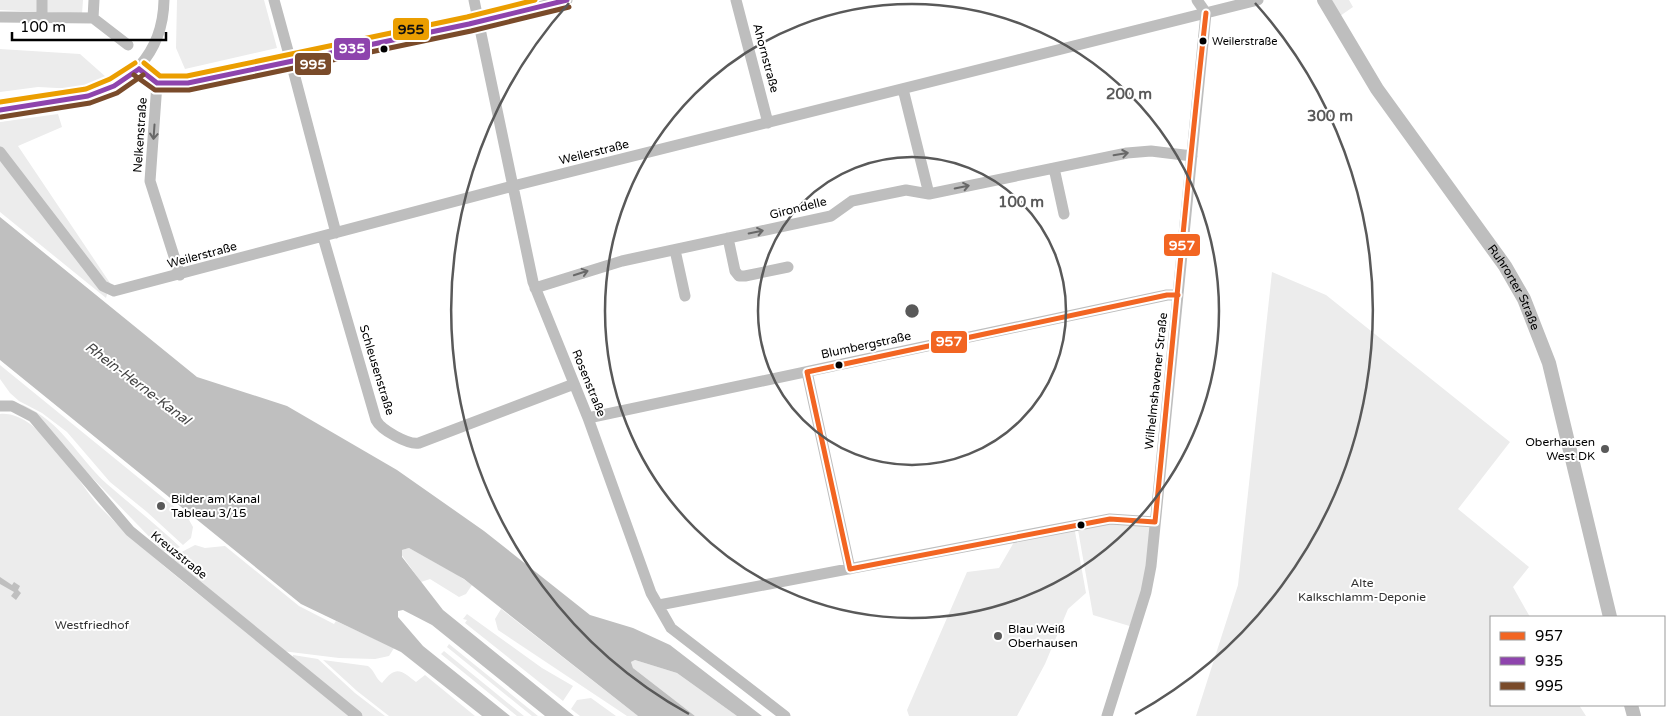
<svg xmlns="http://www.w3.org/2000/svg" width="1675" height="716" viewBox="0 0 1675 716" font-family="'Varela Round',sans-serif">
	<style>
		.green { fill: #ececec }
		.water { fill: #bfbfbf }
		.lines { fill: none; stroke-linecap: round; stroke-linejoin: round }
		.minor { stroke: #bebebe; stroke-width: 11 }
		.major { stroke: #bebebe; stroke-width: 14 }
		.bus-1-casing { stroke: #fff; stroke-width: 9 }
		.bus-2-casing { stroke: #fff; stroke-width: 9 }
		.bus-3-casing { stroke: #fff; stroke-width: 9 }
		.bus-4-casing { stroke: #fff; stroke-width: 9 }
		.bus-1 { stroke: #f26522; stroke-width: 5 }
		.bus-2 { stroke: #8e44ad; stroke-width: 5 }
		.bus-3 { stroke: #7a4b2a; stroke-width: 5 }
		.bus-4 { stroke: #eb9e00; stroke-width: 5 }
		.oneway { stroke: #686868 }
		.ring { fill: none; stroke: #595959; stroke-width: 2.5 }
		.bus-dot { fill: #000; stroke: #fff; stroke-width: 2 }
		.poi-dot { fill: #595959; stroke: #fff; stroke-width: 2 }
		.labels { text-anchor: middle; stroke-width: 4; stroke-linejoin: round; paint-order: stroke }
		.bus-label { font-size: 11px; fill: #000; stroke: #fff; text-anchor: start }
		.street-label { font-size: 12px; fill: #000; stroke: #fff }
		.poi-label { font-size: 12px; fill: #000; stroke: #fff; text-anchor: start }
		.park-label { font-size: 12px; fill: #333; stroke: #fff }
		.water-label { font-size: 14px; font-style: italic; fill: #444; stroke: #fff }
		.centre { fill: #595959; stroke: #fff; stroke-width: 2.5 }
		.ring-label { font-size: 15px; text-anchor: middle; font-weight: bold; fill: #595959; stroke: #fff; stroke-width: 4; stroke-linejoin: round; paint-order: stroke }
		.line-badge { stroke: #fff; stroke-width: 2 }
		.badge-label { font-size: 14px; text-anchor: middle; font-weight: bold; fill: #fff }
		.pale-badge-label { font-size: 14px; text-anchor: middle; font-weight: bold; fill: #111 }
	</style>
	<rect width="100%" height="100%" fill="#fff"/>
	<path class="green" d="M 0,0 L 83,0 L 82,14 L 0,10 Z
		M 177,0 L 264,0 L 277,48 L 185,69 L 176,48 Z
		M 1332,0 L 1349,0 L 1353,7 L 1340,16 Z
		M 0,49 L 80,54 L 106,77 L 76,89 L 38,87 L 0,92 Z
		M 58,114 L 62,127 L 18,146 L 110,283 L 106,298 L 0,212 L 0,122 Z
		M 1272,272 L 1326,295 L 1510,442 L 1458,509 L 1529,567 L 1513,587 L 1530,617 L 1491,617 L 1491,705 L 1579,705 L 1586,716 L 1196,716 L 1238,585 Z
		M 0,365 L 188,518 L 193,527 L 191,538 L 183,545 L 147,512 L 110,482 L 67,432 L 42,413 L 19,401 L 10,393 L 0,379 Z
		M 21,404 C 64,423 76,456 107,484 C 131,505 157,525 180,547 L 169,552 L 163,551 Z
		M 0,414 C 39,410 76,480 99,506 C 140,549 188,586 234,622 C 273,653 311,684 349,716 L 0,716 Z
		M 1116,522 L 1153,526 L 1149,566 L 1133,627 L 1093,615 L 1078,530 Z
		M 1074,526 L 1086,593 L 1068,609 L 1045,664 L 1017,716 L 909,716 L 907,710 L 967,572 L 999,568 L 1017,537 Z
		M 195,545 L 205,548 L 225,546 L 299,606 L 334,624 L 336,621 L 394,648 L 389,656 L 375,659 L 339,658 L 282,651 L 172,560 L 174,556 Z
		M 409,548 L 456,574 L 472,585 L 466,594 L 459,597 L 430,579 L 421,582 L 401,554 L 402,550 Z
		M 501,609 L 638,716 L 627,716 L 498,630 L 495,619 Z
		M 467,614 L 542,668 L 573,686 L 563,701 L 465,623 L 467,620 L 463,619 Z
		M 449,644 L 538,716 L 532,716 L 447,647 Z
		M 444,651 L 524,716 L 517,716 L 441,654 Z
		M 293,655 L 318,659 L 355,693 L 385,716 L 363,716 L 293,662 Z
		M 323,660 L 368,666 C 375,671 375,678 382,683 C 396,665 401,670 416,682 L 425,675 L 475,716 L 389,716 L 357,691 Z
		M 635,660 L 677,673 L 737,716 L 695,716 L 633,668 L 631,662 Z
		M 591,698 L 616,716 L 580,716 L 571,709 L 577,700 Z"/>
	<path class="water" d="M 0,217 L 197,377 L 287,406 L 397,470 L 484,531 L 590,615 L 633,628 L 670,645 L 762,716 L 737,716 L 677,673 L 635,660 L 631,662 L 633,668 L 695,716 L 638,716 L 464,579 L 409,548 L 402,550 L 402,557 L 443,610 L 574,716 L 545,716 L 432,625 L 403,610 L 398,611 L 398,617 L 423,646 L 510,716 L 482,716 L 401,652 L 301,604 L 0,360 Z
		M 0,577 L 12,585 L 14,582 L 20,586 L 18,590 L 21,593 L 16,600 L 11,596 L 14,592 L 0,584 Z"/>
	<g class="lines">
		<path class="minor" d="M 274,0 L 288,51
			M 474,0 L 533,282 L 588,418 L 651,593 L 671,628 L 785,716
			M 736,0 L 768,123
			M 0,17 L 93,18 L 128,45
			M 42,17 L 42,0
			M 93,18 L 94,0
			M 291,62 L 336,233
			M 139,69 L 157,83 L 188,83 L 469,24 L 567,0
			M 157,83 L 150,181 L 180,275
			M 903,89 L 929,194
			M 0,110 C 25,104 51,104 76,99 C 128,90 163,54 164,0
			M 0,152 L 103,286 L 114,291 L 513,186 L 1258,0
			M 1054,168 L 1064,214
			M 323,237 L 376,420 C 381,430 408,445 419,443 L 574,384
			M 728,238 L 735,271 L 739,276 L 745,276 L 788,267
			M 675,250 L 685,296
			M 535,288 L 622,261 L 831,216 L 852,201 L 906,190 L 929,194 L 1127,153 L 1151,151 L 1192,156
			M 807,372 L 850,569
			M 0,406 L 12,406 L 33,417 L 130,531 L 357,716
			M 588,418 L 1167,295 L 1178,295
			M 659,605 L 1110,519 L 1155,522
			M 1107,716 L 1146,592 L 1151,566 L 1206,13 L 1197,0"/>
		<g class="major">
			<path id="s1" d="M 1324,0 L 1377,89 L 1505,266 L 1524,299 L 1549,363 L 1610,617"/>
			<path d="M 1631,705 L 1634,716"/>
		</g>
		<defs>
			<path id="bus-1" d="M 1178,295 L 1167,295 L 807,372 L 850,569 L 1110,519 L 1155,522 C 1172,352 1187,182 1206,13"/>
			<path id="bus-2" d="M 139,69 L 157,83 L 188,83 L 469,24 L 567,0
				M 0,110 L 88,96 L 114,86 L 139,69"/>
			<path id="bus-3" d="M 134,75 L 155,90 L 189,90 L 471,31 L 569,7
				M 1,117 L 90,103 L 117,93 L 143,75"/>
			<path id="bus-4" d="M 144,63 L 160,76 L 187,76 L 467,17 L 535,0
				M 0,102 L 86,89 L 110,79 L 135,63"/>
		</defs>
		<use href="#bus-1" class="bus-1-casing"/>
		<use href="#bus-2" class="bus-2-casing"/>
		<use href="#bus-3" class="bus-3-casing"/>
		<use href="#bus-4" class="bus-4-casing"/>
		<use href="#bus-1" class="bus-1"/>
		<use href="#bus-2" class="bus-2"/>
		<use href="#bus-3" class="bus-3"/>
		<use href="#bus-4" class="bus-4"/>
	</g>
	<defs><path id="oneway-shaft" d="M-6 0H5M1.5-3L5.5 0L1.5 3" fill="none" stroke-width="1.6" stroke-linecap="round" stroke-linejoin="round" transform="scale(1.25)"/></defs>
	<g class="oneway">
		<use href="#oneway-shaft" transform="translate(154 132) rotate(94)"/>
		<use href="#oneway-shaft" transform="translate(1121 154) rotate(-9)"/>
		<use href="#oneway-shaft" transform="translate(962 187) rotate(-12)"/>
		<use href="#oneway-shaft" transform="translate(756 232) rotate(-12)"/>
		<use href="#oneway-shaft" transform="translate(581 273) rotate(-18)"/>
	</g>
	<g class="ring">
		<circle cx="912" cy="311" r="154"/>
		<circle cx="912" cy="311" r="307"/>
		<path d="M689 714A461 461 0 0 1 569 3M1255 3A461 461 0 0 1 1135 714"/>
	</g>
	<g class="bus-dot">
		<circle cx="1203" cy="41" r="4.5"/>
		<circle cx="384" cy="49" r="4.5"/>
		<circle cx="839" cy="365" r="4.5"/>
		<circle cx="1081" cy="525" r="4.5"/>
	</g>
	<g class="poi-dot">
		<circle cx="1605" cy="449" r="5"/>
		<circle cx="161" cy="506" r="5"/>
		<circle cx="998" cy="636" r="5"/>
	</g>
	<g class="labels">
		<g class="bus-label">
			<text x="1212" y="45">Weilerstraße</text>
		</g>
		<g class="street-label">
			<text transform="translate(766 58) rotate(75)" y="4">Ahornstraße</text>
			<text transform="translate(140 135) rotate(-86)" y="4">Nelkenstraße</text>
			<text transform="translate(594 152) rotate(-14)" y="4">Weilerstraße</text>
			<text transform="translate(798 208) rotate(-14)" y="4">Girondelle</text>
			<text transform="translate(202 255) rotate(-15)" y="4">Weilerstraße</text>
			<text dy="4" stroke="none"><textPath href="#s1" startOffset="345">Ruhrorter Straße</textPath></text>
			<text transform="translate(866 345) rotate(-12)" y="4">Blumbergstraße</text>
			<text transform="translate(377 370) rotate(73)" y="4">Schleusenstraße</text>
			<text transform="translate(1156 381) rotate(-84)" y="4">Wilhelmshavener Straße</text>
			<text transform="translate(589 383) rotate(68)" y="4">Rosenstraße</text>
			<text transform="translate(179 555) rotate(39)" y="4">Kreuzstraße</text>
		</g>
		<g class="poi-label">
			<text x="1595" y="446" text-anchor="end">Oberhausen<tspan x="1595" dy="14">West DK</tspan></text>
			<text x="171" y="503">Bilder am Kanal<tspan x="171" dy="14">Tableau 3/15</tspan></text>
			<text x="1008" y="633">Blau Weiß<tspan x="1008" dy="14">Oberhausen</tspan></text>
		</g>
		<g class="park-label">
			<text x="1362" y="587">Alte<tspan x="1362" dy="14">Kalkschlamm-Deponie</tspan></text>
			<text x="92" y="629">Westfriedhof</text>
		</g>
		<g class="water-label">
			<text transform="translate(138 383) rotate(37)" y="5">Rhein-Herne-Kanal</text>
		</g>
	</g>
	<circle cx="912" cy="311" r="8" class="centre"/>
	<g class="ring-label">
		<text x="1129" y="99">200 m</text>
		<text x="1330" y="121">300 m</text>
		<text x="1021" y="207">100 m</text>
	</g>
	<g class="line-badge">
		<rect x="392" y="17" width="38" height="24" rx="5" fill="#eb9e00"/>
		<rect x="333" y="37" width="38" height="24" rx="5" fill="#8e44ad"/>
		<rect x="294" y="52" width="38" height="24" rx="5" fill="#7a4b2a"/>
		<rect x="1163" y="233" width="38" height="24" rx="5" fill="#f26522"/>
		<rect x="930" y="330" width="38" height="24" rx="5" fill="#f26522"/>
	</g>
	<g class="badge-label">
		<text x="352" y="53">935</text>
		<text x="313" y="69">995</text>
		<text x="1182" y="250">957</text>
		<text x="949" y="346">957</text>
	</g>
	<g class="pale-badge-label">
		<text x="411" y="34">955</text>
	</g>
	<rect x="1490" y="616" width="175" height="90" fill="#ffffff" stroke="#999999"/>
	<rect x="1500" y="632" width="25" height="8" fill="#f26522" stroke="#999999"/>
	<text x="1535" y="641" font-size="15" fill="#000000">957</text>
	<rect x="1500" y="657" width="25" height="8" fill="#8e44ad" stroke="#999999"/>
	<text x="1535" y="666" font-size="15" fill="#000000">935</text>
	<rect x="1500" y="682" width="25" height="8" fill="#7a4b2a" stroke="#999999"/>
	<text x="1535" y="691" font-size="15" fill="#000000">995</text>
	<path d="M12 32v8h154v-8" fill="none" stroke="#000000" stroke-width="2.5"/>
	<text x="20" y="32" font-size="15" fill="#000000" stroke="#ffffff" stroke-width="4" paint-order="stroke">100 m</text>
</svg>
